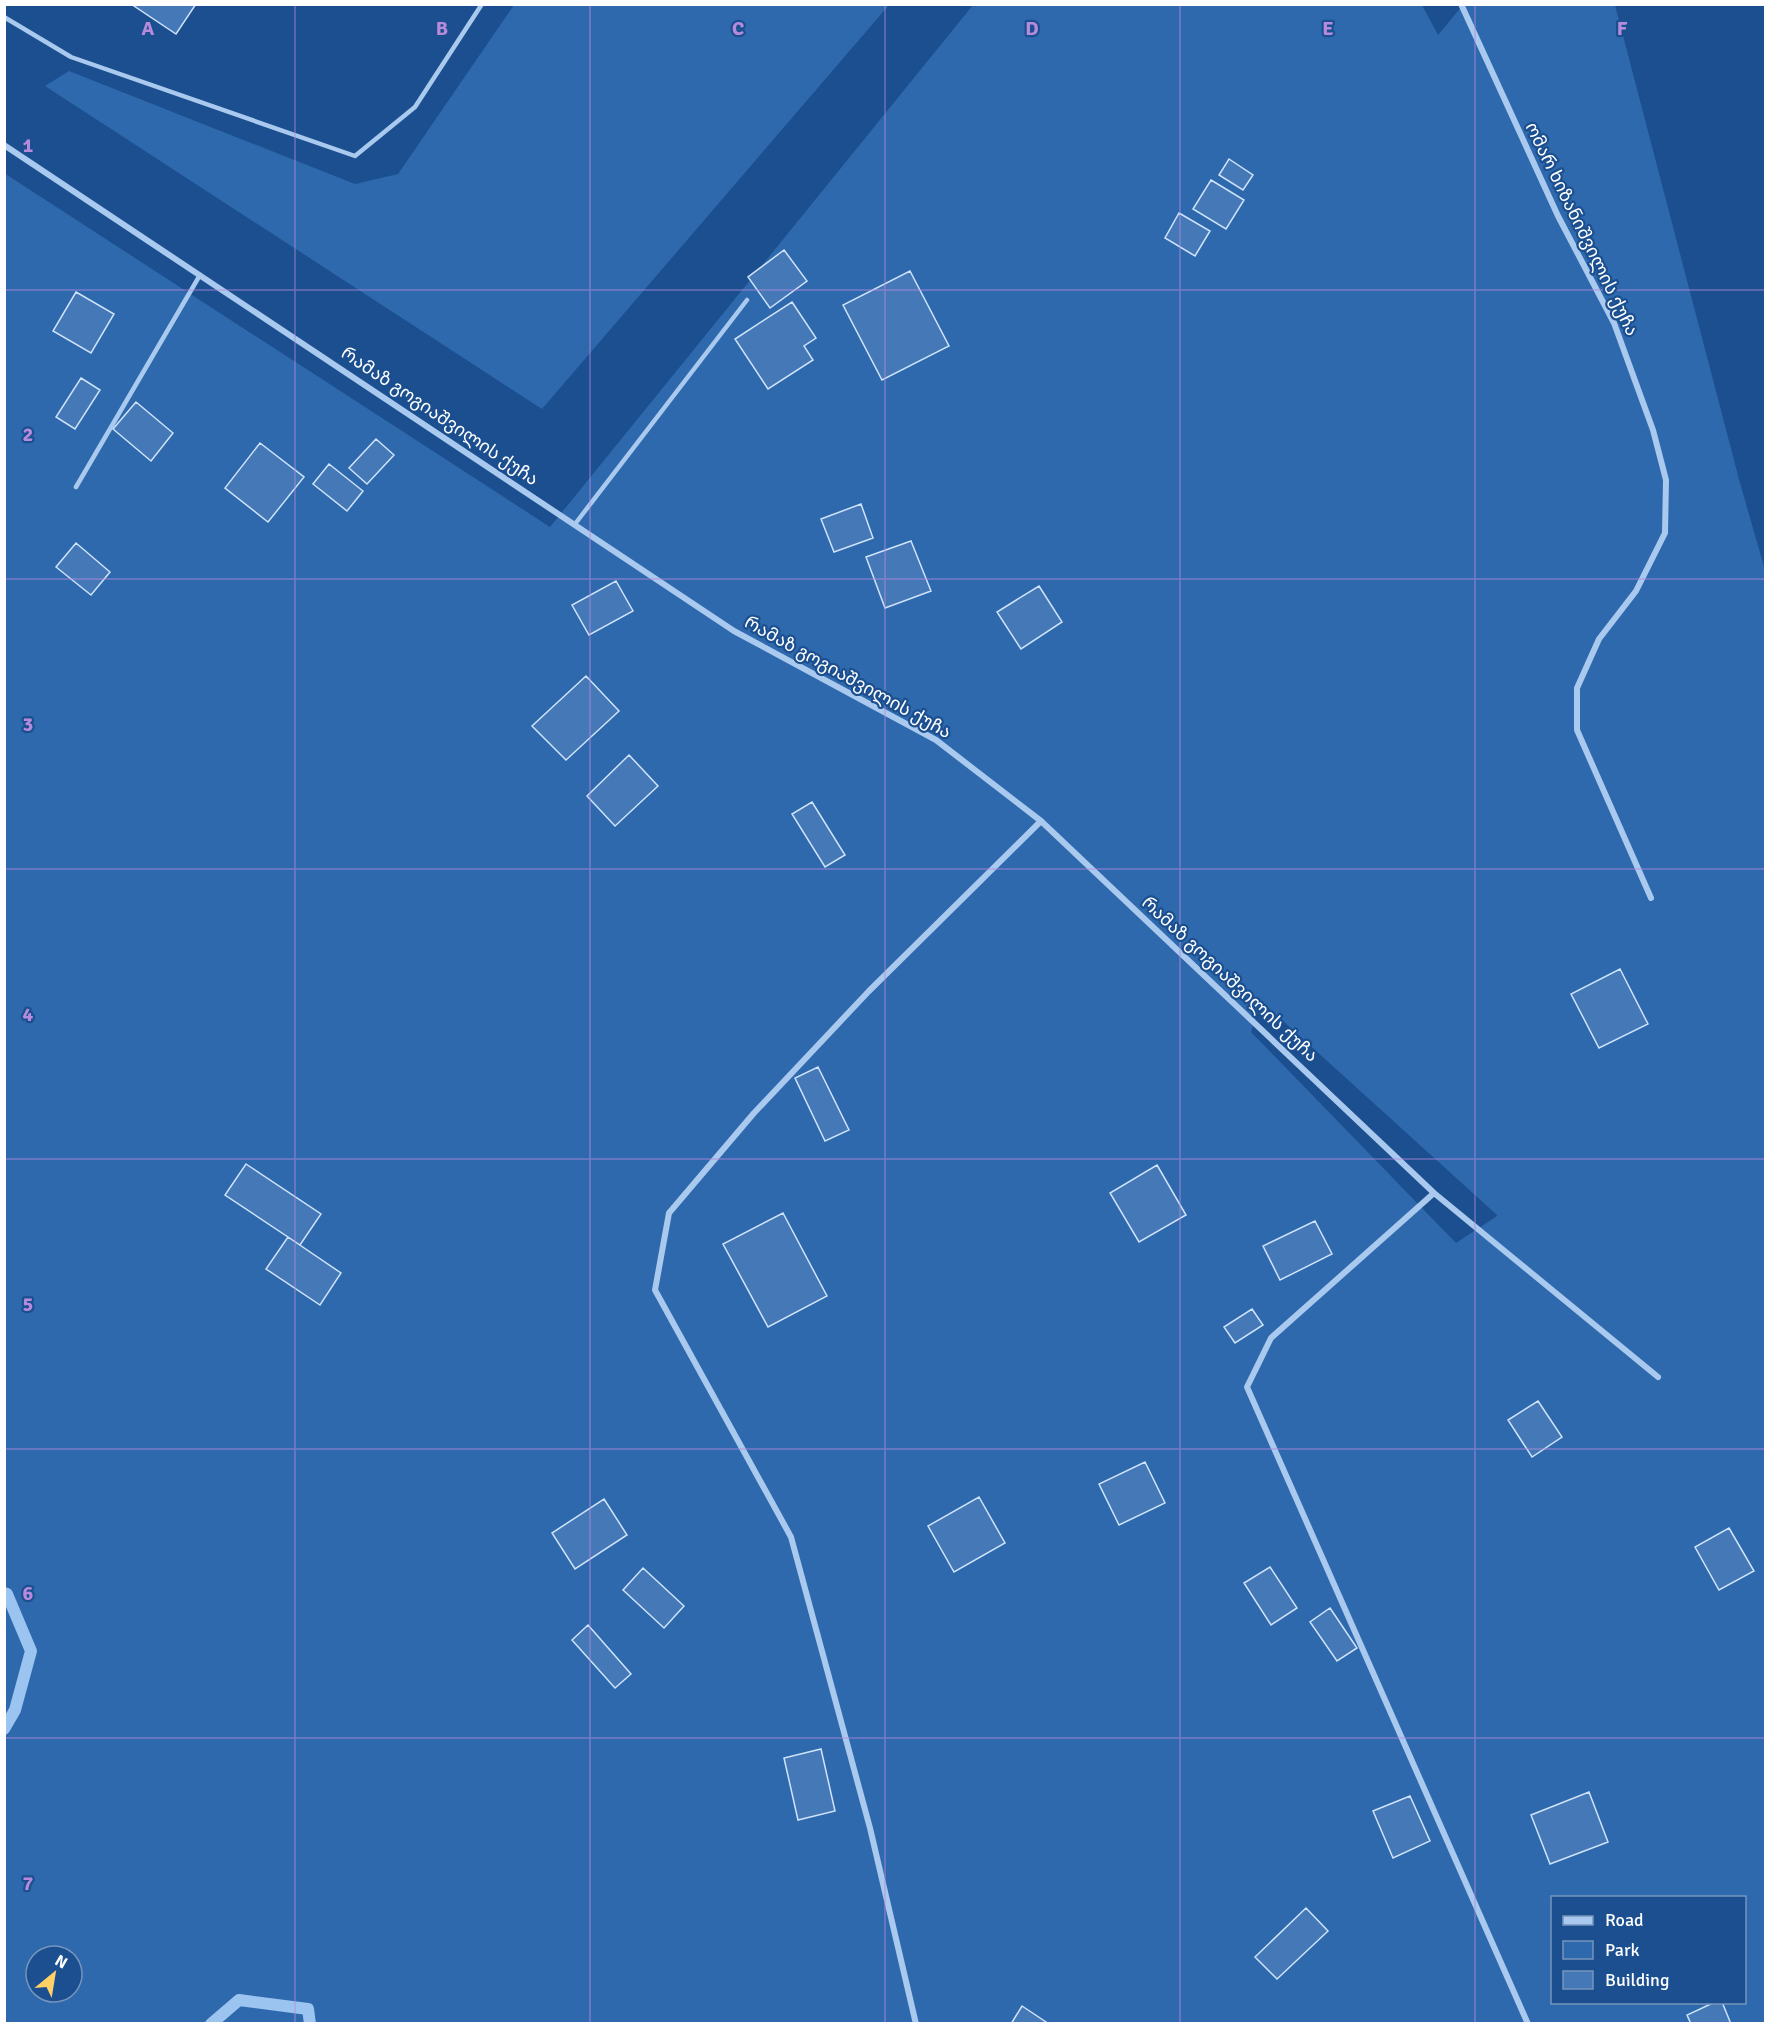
<svg xmlns="http://www.w3.org/2000/svg" width="1770" height="2028" viewBox="0 0 1770 2028" font-family="Signika,'Noto Sans Georgian',sans-serif">
	<style>
		.green { fill: #2e69ad; fill-rule: evenodd }
		.lines { fill: none; stroke-linecap: round; stroke-linejoin: round }
		.stream { stroke: #9cc4f0; stroke-width: 12 }
		.building { fill: #4478b7; stroke: #cfe3fa; stroke-width: 1.5 }
		.lane { stroke: #a9c9ee; stroke-width: 4.5 }
		.street { stroke: #a9c9ee; stroke-width: 6 }
		.grid { fill: none; stroke: #b68bdc; stroke-width: 1.5; stroke-opacity: 0.55 }
		.labels { text-anchor: middle; stroke-width: 4.5; stroke-linejoin: round; paint-order: stroke }
		.street-label { font-size: 18px; fill: #fff; stroke: #1b4f8f }
		.grid-label { font-size: 20px; text-anchor: middle; font-weight: bold; fill: #b68bdc; stroke: #1b4f8f; stroke-width: 4.5; stroke-linejoin: round; paint-order: stroke }
	</style>
	<rect width="100%" height="100%" fill="#1b4f8f"/>
	<path class="green" d="M 514,5 L 889,5 L 542,409 L 45,86 L 69,71 L 355,184 L 398,174 Z
		M 973,5 L 1422,5 L 1438,35 L 1463,5 L 1615,5 L 1740,483 L 1765,570 L 1765,2023 L 5,2023 L 4,173 L 550,527 ZM 1261,1001 L 1497,1215 L 1497,1216 L 1456,1243 L 1251,1032 ZM 1552,1898 L 1744,1898 L 1744,2002 L 1552,2002 ZM 36,1956 L 72,1956 L 72,1992 L 36,1992 Z"/>
	<g class="lines">
		<path class="stream" d="M 4,1593 L 7,1594 L 31,1651 L 15,1710 L 4,1729
			M 211,2024 L 239,2000 L 308,2009 L 310,2024"/>
	</g>
	<path class="building" d="M 131,4 L 196,4 L 176,34 Z
		M 1229,159 L 1253,175 L 1243,190 L 1219,175 Z
		M 1211,180 L 1244,200 L 1226,229 L 1193,209 Z
		M 1179,213 L 1210,231 L 1195,256 L 1165,238 Z
		M 784,250 L 807,281 L 770,308 L 748,277 Z
		M 910,271 L 949,346 L 882,380 L 843,305 Z
		M 76,292 L 114,314 L 91,353 L 53,331 Z
		M 792,302 L 816,338 L 804,346 L 813,360 L 768,389 L 735,339 Z
		M 81,378 L 100,390 L 75,429 L 56,417 Z
		M 136,402 L 173,433 L 151,461 L 113,429 Z
		M 376,439 L 394,455 L 367,484 L 349,468 Z
		M 260,443 L 304,477 L 268,522 L 225,488 Z
		M 329,464 L 363,491 L 347,511 L 313,484 Z
		M 861,504 L 873,538 L 834,552 L 821,519 Z
		M 911,541 L 931,591 L 885,608 L 866,557 Z
		M 76,543 L 110,572 L 91,595 L 56,567 Z
		M 616,581 L 633,611 L 589,635 L 572,605 Z
		M 1039,586 L 1062,622 L 1021,649 L 997,612 Z
		M 586,676 L 619,711 L 566,760 L 532,726 Z
		M 629,755 L 658,786 L 615,826 L 587,796 Z
		M 812,802 L 845,855 L 825,867 L 792,814 Z
		M 1620,969 L 1648,1024 L 1599,1048 L 1571,994 Z
		M 818,1067 L 849,1130 L 825,1141 L 795,1078 Z
		M 246,1164 L 321,1214 L 300,1245 L 225,1195 Z
		M 1157,1165 L 1186,1215 L 1139,1242 L 1110,1193 Z
		M 783,1213 L 827,1296 L 768,1327 L 723,1244 Z
		M 1315,1221 L 1332,1254 L 1280,1280 L 1263,1246 Z
		M 288,1237 L 341,1273 L 320,1305 L 266,1269 Z
		M 1252,1309 L 1263,1325 L 1235,1343 L 1224,1327 Z
		M 1538,1401 L 1562,1437 L 1532,1457 L 1508,1420 Z
		M 1145,1462 L 1165,1503 L 1119,1525 L 1099,1484 Z
		M 979,1497 L 1005,1543 L 954,1572 L 928,1526 Z
		M 604,1499 L 627,1535 L 575,1569 L 552,1533 Z
		M 1729,1528 L 1754,1571 L 1719,1590 L 1695,1547 Z
		M 1270,1567 L 1297,1608 L 1271,1625 L 1244,1583 Z
		M 643,1568 L 684,1606 L 664,1628 L 623,1590 Z
		M 1330,1608 L 1357,1648 L 1337,1661 L 1310,1622 Z
		M 588,1625 L 631,1674 L 615,1688 L 572,1640 Z
		M 821,1749 L 835,1811 L 798,1820 L 784,1758 Z
		M 1589,1792 L 1608,1842 L 1550,1864 L 1531,1815 Z
		M 1410,1796 L 1430,1841 L 1393,1858 L 1373,1811 Z
		M 1306,1908 L 1328,1931 L 1277,1979 L 1255,1957 Z
		M 1715,2002 L 1722,2002 L 1731,2024 L 1691,2024 L 1687,2015 Z
		M 1022,2006 L 1049,2024 L 1011,2024 Z"/>
	<g class="lines">
		<path class="lane" d="M 4,17 L 71,57 L 355,156 L 415,107 L 482,4
			M 76,487 L 200,275
			M 575,524 L 747,300"/>
		<path class="street" d="M 1461,4 L 1558,216 L 1614,323 L 1653,430 L 1666,480 L 1665,533 L 1636,591 L 1599,639 L 1577,688 L 1577,730 L 1651,898
			M 4,145 L 734,631 L 936,740 L 1041,821 L 1434,1193 L 1658,1377
			M 1434,1193 L 1271,1338 L 1247,1387 L 1528,2024
			M 916,2024 L 870,1828 L 791,1537 L 655,1290 L 669,1213 L 754,1113 L 869,991 L 1041,821"/>
	</g>
	<path class="grid" d="M 295,4 L 295,2024M 590,4 L 590,2024M 885,4 L 885,2024M 1180,4 L 1180,2024M 1475,4 L 1475,2024M 4,290 L 1766,290M 4,579 L 1766,579M 4,869 L 1766,869M 4,1159 L 1766,1159M 4,1449 L 1766,1449M 4,1738 L 1766,1738"/>
	<g class="labels">
		<g class="street-label">
			<text transform="translate(1582 229) rotate(64)" y="6">ომარ ხიზანიშვილის ქუჩა</text>
			<text transform="translate(440 416) rotate(34)" y="6">რამაზ გოგიაშვილის ქუჩა</text>
			<text transform="translate(848 677) rotate(29)" y="6">რამაზ გოგიაშვილის ქუჩა</text>
			<text transform="translate(1230 979) rotate(43)" y="6">რამაზ გოგიაშვილის ქუჩა</text>
		</g>
	</g>
	<g class="grid-label">
		<text x="148" y="35">A</text>
		<text x="442" y="35">B</text>
		<text x="738" y="35">C</text>
		<text x="1032" y="35">D</text>
		<text x="1328" y="35">E</text>
		<text x="1622" y="35">F</text>
		<text x="28" y="152">1</text>
		<text x="28" y="441">2</text>
		<text x="28" y="731">3</text>
		<text x="28" y="1021">4</text>
		<text x="28" y="1311">5</text>
		<text x="28" y="1600">6</text>
		<text x="28" y="1890">7</text>
	</g>
	<rect width="1770" height="2028" fill="none" stroke="#ffffff" stroke-width="12"/>
	<rect x="1551" y="1896" width="195" height="108" fill="#1b4f8f" stroke="#7695bc" stroke-width="1.5"/>
	<rect x="1563" y="1916" width="30" height="9" fill="#a9c9ee" stroke="#7695bc" stroke-width="1.5"/>
	<text x="1605" y="1926" font-size="18" fill="#ffffff">Road</text>
	<rect x="1563" y="1941" width="30" height="18" fill="#2e69ad" stroke="#7695bc" stroke-width="1.5"/>
	<text x="1605" y="1956" font-size="18" fill="#ffffff">Park</text>
	<rect x="1563" y="1971" width="30" height="18" fill="#4478b7" stroke="#7695bc" stroke-width="1.5"/>
	<text x="1605" y="1986" font-size="18" fill="#ffffff">Building</text>
	<g transform="translate(54 1974) rotate(30)"><circle r="28" fill="#1b4f8f" stroke="#7695bc" stroke-width="1.5"/>
	<path d="M0-4.5L10 22L0 15L-10 22Z" fill="#ffd166"/>
	<text y="-9" font-size="16" font-weight="bold" text-anchor="middle" fill="#ffffff">N</text>
	</g>
</svg>
